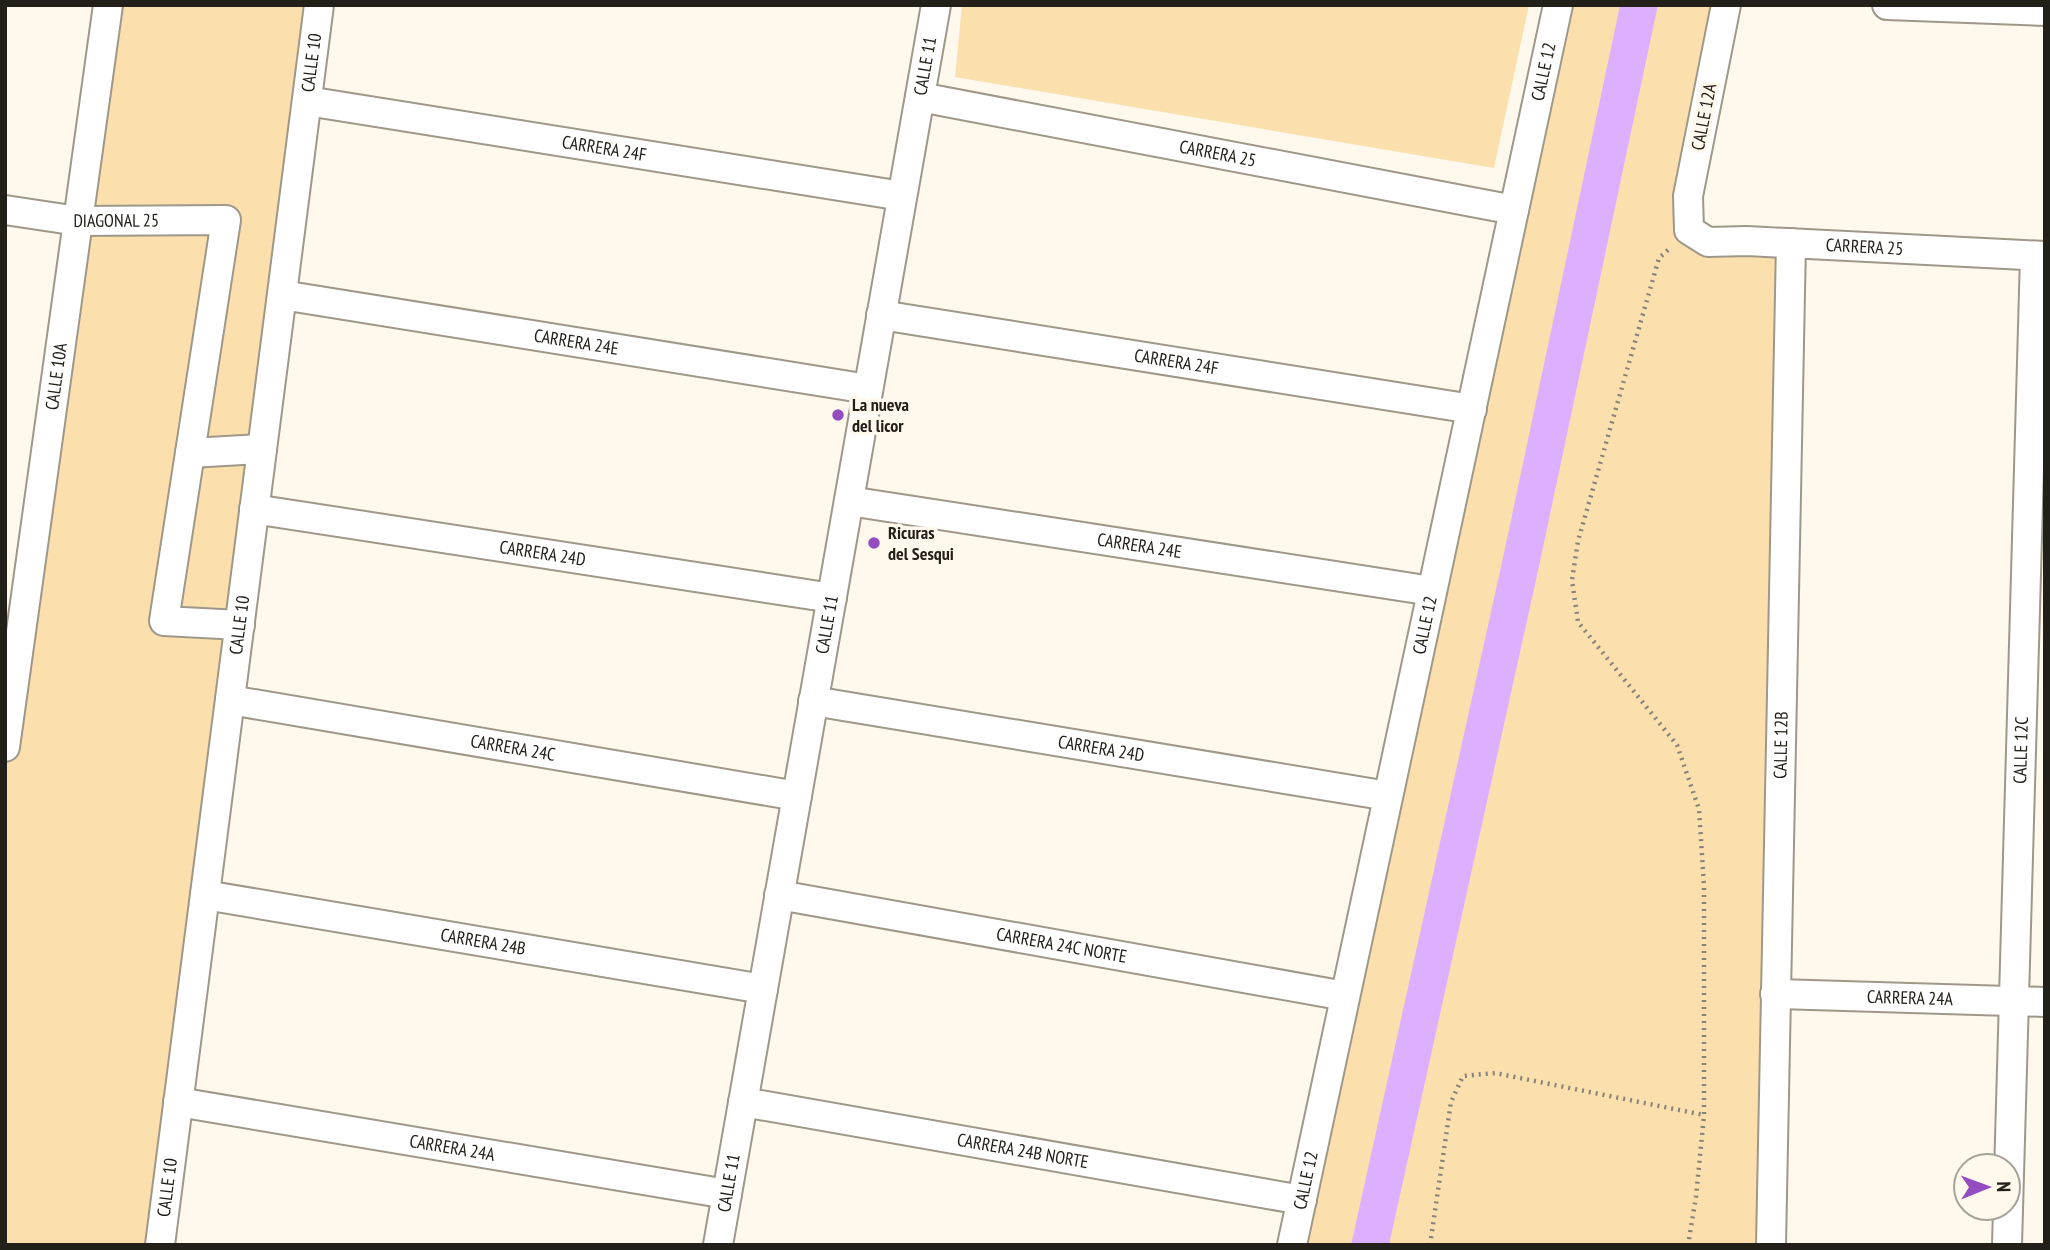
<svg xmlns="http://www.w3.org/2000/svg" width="2050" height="1250" viewBox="0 0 2050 1250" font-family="'PT Sans Narrow',sans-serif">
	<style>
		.green { fill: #fbe0ad }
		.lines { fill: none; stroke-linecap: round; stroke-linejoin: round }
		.canal { stroke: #ddafff; stroke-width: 37 }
		.minor-casing { stroke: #9f9889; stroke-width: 32 }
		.path { stroke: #878279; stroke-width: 4.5; stroke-dasharray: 2 5; stroke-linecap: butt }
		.minor { stroke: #fff; stroke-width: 28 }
		.poi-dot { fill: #944dc0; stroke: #fff8ec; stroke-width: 2.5 }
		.labels { text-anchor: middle; stroke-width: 7; stroke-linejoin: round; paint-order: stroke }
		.street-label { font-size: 18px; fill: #23201a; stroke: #fff8ec }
		.poi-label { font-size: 18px; font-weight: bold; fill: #23201a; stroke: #fff8ec; text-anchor: start }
	</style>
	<rect width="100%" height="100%" fill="#fff8ec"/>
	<path class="green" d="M 108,5 L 319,5 L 160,1245 L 5,1245 L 5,747 Z
		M 962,5 L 1529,5 L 1494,168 L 955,77 Z
		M 1558,5 L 1726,5 L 1689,230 L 1791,243 L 1760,1245 L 1292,1245 Z"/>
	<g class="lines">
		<path class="canal" d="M 1370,1245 L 1521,562 L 1639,5"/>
		<defs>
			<g id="minor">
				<path id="s1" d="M 1726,5 L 1688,196 L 1689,230 L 1708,242 L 1747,241 L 2045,256"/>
				<path d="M 1887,5 L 2045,11"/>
				<path id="s2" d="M 920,97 L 1514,210"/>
				<path id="s3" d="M 307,101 L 902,196"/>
				<path id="s4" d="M 5,210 L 78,221 L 226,220 L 164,621 L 240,625"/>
				<path id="s5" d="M 282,295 L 868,389"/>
				<path id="s6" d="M 881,315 L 1472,409"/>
				<path d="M 190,453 L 262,449"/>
				<path id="s7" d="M 849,501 L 1432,591"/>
				<path id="s8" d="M 254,509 L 832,598"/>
				<path id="s9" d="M 230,700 L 797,796"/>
				<path id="s10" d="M 813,701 L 1388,796"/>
				<path id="s11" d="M 5,747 L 108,5"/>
				<path id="s12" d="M 205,895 L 763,989"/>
				<path id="s13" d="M 779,895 L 1345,996"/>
				<path id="s14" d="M 1775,994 L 2045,1002"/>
				<path id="s15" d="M 178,1102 L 727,1194"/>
				<path id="s16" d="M 743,1102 L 1302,1200"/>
				<path id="s17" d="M 160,1245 L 319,5"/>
				<path id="s18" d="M 718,1245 L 936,5"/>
				<path id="s19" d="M 1292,1245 L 1558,5"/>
				<path id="s20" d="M 1771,1245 L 1791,243"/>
				<path id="s21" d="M 2007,1245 L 2035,256"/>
			</g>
		</defs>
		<use href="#minor" class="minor-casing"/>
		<path class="path" d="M 1668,250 L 1659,258 L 1578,541 L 1572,580 L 1578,622 L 1677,745 L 1699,809 L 1704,886 L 1704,1115 L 1696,1197 L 1688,1245
			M 1430,1245 L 1451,1102 L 1463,1076 L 1495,1073 L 1704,1115"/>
		<use href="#minor" class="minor"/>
	</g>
	<g class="poi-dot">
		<circle cx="838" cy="415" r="7"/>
		<circle cx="874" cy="543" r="7"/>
	</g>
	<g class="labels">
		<g class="street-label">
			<text dy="6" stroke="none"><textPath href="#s17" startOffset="1192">CALLE 10</textPath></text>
			<text dy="6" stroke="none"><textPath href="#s18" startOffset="1197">CALLE 11</textPath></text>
			<text dy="6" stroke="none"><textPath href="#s19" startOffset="1200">CALLE 12</textPath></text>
			<text transform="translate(1704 117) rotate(-79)" y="6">CALLE 12A</text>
			<text dy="6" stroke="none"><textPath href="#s3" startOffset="301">CARRERA 24F</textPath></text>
			<text dy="6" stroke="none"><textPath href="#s2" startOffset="303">CARRERA 25</textPath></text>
			<text dy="6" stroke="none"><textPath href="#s4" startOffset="112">DIAGONAL 25</textPath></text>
			<text dy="6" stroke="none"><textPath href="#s1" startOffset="408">CARRERA 25</textPath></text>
			<text dy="6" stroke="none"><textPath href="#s5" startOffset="298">CARRERA 24E</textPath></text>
			<text dy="6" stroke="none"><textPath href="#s6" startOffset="299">CARRERA 24F</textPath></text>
			<text dy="6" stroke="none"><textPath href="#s11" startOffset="374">CALLE 10A</textPath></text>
			<text dy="6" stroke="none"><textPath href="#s7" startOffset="294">CARRERA 24E</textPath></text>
			<text dy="6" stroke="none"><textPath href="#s8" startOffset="292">CARRERA 24D</textPath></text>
			<text dy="6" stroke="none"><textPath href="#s17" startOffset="625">CALLE 10</textPath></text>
			<text dy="6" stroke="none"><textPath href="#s18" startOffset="630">CALLE 11</textPath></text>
			<text dy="6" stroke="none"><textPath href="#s19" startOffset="634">CALLE 12</textPath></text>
			<text dy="6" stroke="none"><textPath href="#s20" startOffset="500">CALLE 12B</textPath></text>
			<text dy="6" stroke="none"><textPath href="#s9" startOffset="287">CARRERA 24C</textPath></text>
			<text dy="6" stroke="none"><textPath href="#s10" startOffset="292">CARRERA 24D</textPath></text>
			<text dy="6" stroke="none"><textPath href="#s21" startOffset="495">CALLE 12C</textPath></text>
			<text dy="6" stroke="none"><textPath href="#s12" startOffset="282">CARRERA 24B</textPath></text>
			<text dy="6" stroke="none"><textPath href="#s13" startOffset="287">CARRERA 24C NORTE</textPath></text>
			<text dy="6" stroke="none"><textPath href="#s14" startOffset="135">CARRERA 24A</textPath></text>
			<text dy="6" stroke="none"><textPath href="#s15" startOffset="278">CARRERA 24A</textPath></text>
			<text dy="6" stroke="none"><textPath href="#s16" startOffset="284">CARRERA 24B NORTE</textPath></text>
			<text dy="6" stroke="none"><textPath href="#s19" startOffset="66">CALLE 12</textPath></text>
			<text dy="6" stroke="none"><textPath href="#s18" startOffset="63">CALLE 11</textPath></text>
			<text dy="6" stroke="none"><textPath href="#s17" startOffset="58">CALLE 10</textPath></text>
		</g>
		<g class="poi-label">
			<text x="852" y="411">La nueva<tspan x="852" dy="21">del licor</tspan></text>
			<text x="888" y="539">Ricuras<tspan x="888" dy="21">del Sesqui</tspan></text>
		</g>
	</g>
	<rect width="2050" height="1250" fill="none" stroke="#23201a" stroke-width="14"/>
	<g transform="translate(1987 1187) rotate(89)"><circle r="33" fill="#fff8ec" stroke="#a7a298" stroke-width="2"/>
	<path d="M0-5L12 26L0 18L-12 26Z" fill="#944dc0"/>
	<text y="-10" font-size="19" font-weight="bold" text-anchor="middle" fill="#23201a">N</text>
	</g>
</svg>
